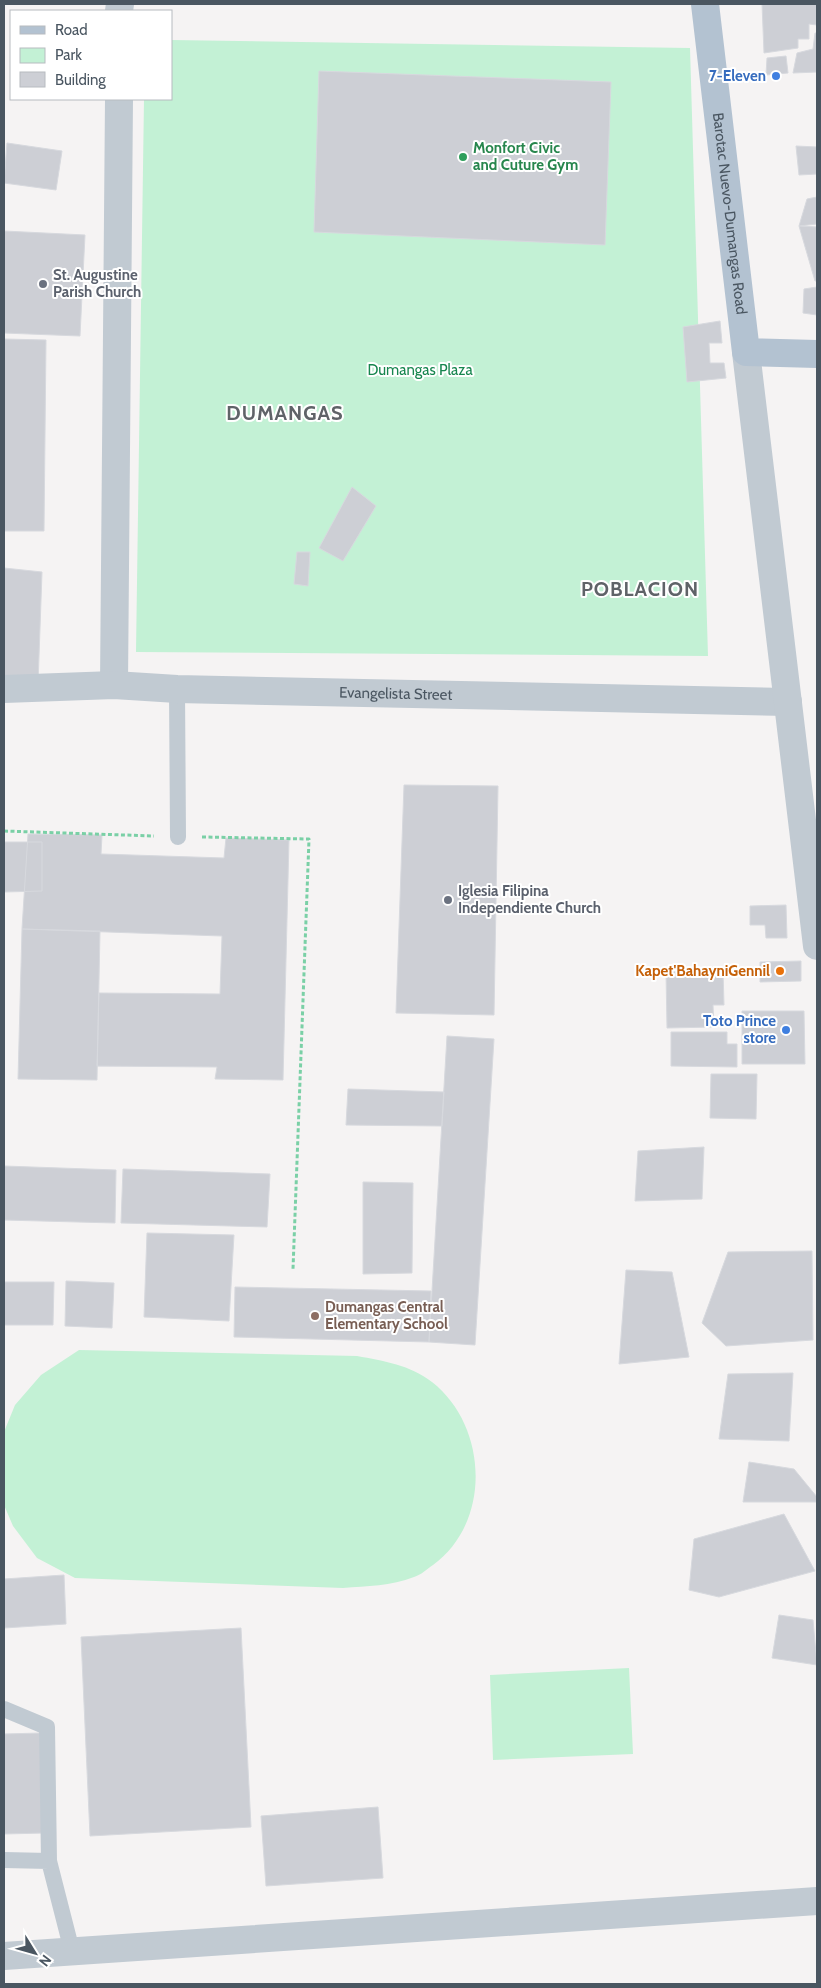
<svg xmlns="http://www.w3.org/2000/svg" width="821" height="1988" viewBox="0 0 821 1988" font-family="Cabin,sans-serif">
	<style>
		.green { fill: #c3f1d5 }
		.building { fill: #cdcfd5; stroke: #d7d9de }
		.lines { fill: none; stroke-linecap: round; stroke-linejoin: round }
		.path { stroke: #7ad0a6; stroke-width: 3; stroke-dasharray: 4 2.5; stroke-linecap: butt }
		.service { stroke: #c1cad2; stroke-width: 16 }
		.minor { stroke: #c1cad2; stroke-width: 28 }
		.tertiary { stroke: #c1cad2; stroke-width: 28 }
		.primary { stroke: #b3c2d1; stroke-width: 28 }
		.shop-dot { fill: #3f7fe0; stroke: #fff; stroke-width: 2 }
		.leisure-dot { fill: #2e9e5b; stroke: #fff; stroke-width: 2 }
		.worship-dot { fill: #6b7280; stroke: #fff; stroke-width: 2 }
		.food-dot { fill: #e8710a; stroke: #fff; stroke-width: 2 }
		.education-dot { fill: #8d6e63; stroke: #fff; stroke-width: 2 }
		.labels { text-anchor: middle; stroke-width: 4; stroke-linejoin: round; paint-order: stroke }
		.shop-label { font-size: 15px; font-weight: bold; fill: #366cbe; stroke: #fff; text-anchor: end }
		.leisure-label { font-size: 15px; font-weight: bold; fill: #27864d; stroke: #fff; text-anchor: start }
		.street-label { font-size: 15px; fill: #4a5661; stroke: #fff }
		.worship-label { font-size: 15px; font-weight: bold; fill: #5b616d; stroke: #fff; text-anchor: start }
		.park-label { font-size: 15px; fill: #17864f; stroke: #fff }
		.food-label { font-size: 15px; font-weight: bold; fill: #c56008; stroke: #fff; text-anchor: end }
		.education-label { font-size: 15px; font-weight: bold; fill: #785e54; stroke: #fff; text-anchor: start }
		.district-label { font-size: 20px; font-weight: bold; letter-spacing: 1px; fill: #5f6368; stroke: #fff }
	</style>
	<rect width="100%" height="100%" fill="#f5f3f3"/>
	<path class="green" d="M 171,40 L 690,48 L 708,656 L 136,652 L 144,99 L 171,99 Z
		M 79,1350 L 357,1356 C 384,1361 410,1365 432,1382 C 488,1426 492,1522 433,1565 C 427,1569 421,1575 414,1577 C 391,1586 367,1586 343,1588 L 75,1578 L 37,1558 L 13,1526 L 4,1505 L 4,1432 L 15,1405 L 41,1375 Z
		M 629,1668 L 633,1754 L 493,1760 L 490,1675 Z"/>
	<path class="building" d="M 762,4 L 817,4 L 817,25 L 809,24 L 809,39 L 798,39 L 798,48 L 764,53 Z
		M 815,33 L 817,33 L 817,72 L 793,73 L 797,53 L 813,49 Z
		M 786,56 L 788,73 L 766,75 L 767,58 Z
		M 319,71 L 611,82 L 605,245 L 314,232 Z
		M 7,143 L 62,151 L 56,190 L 4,183 Z
		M 796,146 L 817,147 L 817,174 L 799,175 Z
		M 817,197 L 817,224 L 799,226 L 807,199 Z
		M 799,226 L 817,227 L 817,281 L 815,281 Z
		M 4,231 L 85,235 L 80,336 L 4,333 Z
		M 817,287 L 817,315 L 803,313 L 804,289 Z
		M 720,321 L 722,343 L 709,343 L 710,363 L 724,363 L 726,378 L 687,382 L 683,327 Z
		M 4,339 L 46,340 L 44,531 L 4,531 Z
		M 352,487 L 376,506 L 343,561 L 319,548 Z
		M 297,552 L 310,552 L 308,586 L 294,584 Z
		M 4,568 L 42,572 L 38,684 L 4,682 Z
		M 404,785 L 498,786 L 494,1015 L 396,1013 Z
		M 28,834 L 102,835 L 101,854 L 224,858 L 226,838 L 289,840 L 283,1080 L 215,1079 L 217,1067 L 97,1066 L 99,993 L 220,994 L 222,936 L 22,929 Z
		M 4,842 L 42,842 L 42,891 L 4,892 Z
		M 786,905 L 787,938 L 766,938 L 765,925 L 750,925 L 750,906 Z
		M 22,929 L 100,931 L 97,1080 L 18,1079 Z
		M 801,961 L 801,981 L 760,982 L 760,962 Z
		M 723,971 L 724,1005 L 713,1005 L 714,1027 L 667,1028 L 666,972 Z
		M 742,1011 L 804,1011 L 805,1064 L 742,1064 Z
		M 671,1032 L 727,1032 L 727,1044 L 737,1044 L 737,1067 L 671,1066 Z
		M 447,1036 L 494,1039 L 475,1345 L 429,1342 Z
		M 711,1074 L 757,1074 L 756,1119 L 710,1118 Z
		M 348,1089 L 444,1092 L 442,1126 L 346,1125 Z
		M 704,1147 L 702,1199 L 635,1201 L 638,1151 Z
		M 4,1166 L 116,1170 L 115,1223 L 4,1220 Z
		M 123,1169 L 270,1174 L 267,1227 L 121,1223 Z
		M 363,1182 L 413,1183 L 412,1273 L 363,1274 Z
		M 147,1233 L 234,1235 L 229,1321 L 144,1317 Z
		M 812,1251 L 813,1340 L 726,1346 L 702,1323 L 728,1252 Z
		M 626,1270 L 672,1272 L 689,1357 L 619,1364 Z
		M 66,1281 L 114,1283 L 112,1328 L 65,1326 Z
		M 4,1282 L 54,1282 L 53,1325 L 4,1325 Z
		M 235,1287 L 431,1291 L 429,1342 L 234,1337 Z
		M 793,1373 L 789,1441 L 719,1439 L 728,1374 Z
		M 749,1462 L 794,1469 L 817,1497 L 817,1502 L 743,1502 Z
		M 784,1514 L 815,1571 L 719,1597 L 689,1590 L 694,1539 Z
		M 64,1575 L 66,1624 L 4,1628 L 4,1579 Z
		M 779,1615 L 813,1620 L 817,1665 L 772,1658 Z
		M 241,1628 L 251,1827 L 90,1836 L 81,1637 Z
		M 41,1733 L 44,1833 L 4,1834 L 4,1734 Z
		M 378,1807 L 383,1878 L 266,1886 L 261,1816 Z"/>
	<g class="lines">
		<path class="path" d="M 4,831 L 154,836
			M 202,837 L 309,839 L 293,1269"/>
		<path class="service" d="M 177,689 L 178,837
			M 4,1709 L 47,1727 L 49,1861 L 72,1951
			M 4,1860 L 49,1861"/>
		<g class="minor">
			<path d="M 119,11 L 120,4"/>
			<path d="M 114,685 L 119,99"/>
			<path id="s1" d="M 4,689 L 114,685 L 177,689 L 788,702"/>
		</g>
		<path class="tertiary" d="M 746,352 L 817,946
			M 4,1956 L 817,1901"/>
		<path class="primary" id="s2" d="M 705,4 L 746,352 L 817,354"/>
	</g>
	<g class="shop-dot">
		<circle cx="776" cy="76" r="5"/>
		<circle cx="786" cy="1030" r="5"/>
	</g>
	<circle class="leisure-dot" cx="463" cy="157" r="5"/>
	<g class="worship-dot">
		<circle cx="43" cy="284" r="5"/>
		<circle cx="448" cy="900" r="5"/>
	</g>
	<circle class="food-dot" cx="780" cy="971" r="5"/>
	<circle class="education-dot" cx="315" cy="1316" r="5"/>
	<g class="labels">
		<g class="shop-label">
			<text x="766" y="81">7-Eleven</text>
			<text x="776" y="1026">Toto Prince<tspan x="776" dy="17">store</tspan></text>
		</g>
		<g class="leisure-label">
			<text x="473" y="153">Monfort Civic<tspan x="473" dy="17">and Cuture Gym</tspan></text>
		</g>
		<g class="street-label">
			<text dy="5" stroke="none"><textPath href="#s2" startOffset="211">Barotac Nuevo-Dumangas Road</textPath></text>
			<text dy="5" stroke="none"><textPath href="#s1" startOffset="392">Evangelista Street</textPath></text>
		</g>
		<g class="worship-label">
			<text x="53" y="280">St. Augustine<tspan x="53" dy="17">Parish Church</tspan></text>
			<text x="458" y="896">Iglesia Filipina<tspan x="458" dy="17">Independiente Church</tspan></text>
		</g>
		<g class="park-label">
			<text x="420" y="375">Dumangas Plaza</text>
		</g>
		<g class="food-label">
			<text x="770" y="976">Kapet'BahayniGennil</text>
		</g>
		<g class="education-label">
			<text x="325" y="1312">Dumangas Central<tspan x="325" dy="17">Elementary School</tspan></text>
		</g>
		<g class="district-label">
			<text x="285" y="420">DUMANGAS</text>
			<text x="640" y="596">POBLACION</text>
		</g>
	</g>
	<rect width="821" height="1988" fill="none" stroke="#4a5661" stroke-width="10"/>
	<rect x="10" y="10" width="162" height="90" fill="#ffffff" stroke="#b7bbc0"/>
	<rect x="20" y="26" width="25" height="8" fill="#b3c2d1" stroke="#b7bbc0"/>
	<text x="55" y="35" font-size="15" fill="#4a5661">Road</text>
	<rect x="20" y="48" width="25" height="15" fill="#c3f1d5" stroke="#b7bbc0"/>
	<text x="55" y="60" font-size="15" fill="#4a5661">Park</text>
	<rect x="20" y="72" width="25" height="15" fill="#cdcfd5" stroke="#b7bbc0"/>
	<text x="55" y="85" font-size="15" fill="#4a5661">Building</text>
	<g transform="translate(35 1953) rotate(127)" stroke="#ffffff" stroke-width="4" paint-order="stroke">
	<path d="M0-4L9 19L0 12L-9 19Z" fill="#4a5661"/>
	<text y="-8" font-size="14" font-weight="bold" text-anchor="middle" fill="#4a5661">N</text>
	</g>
</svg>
